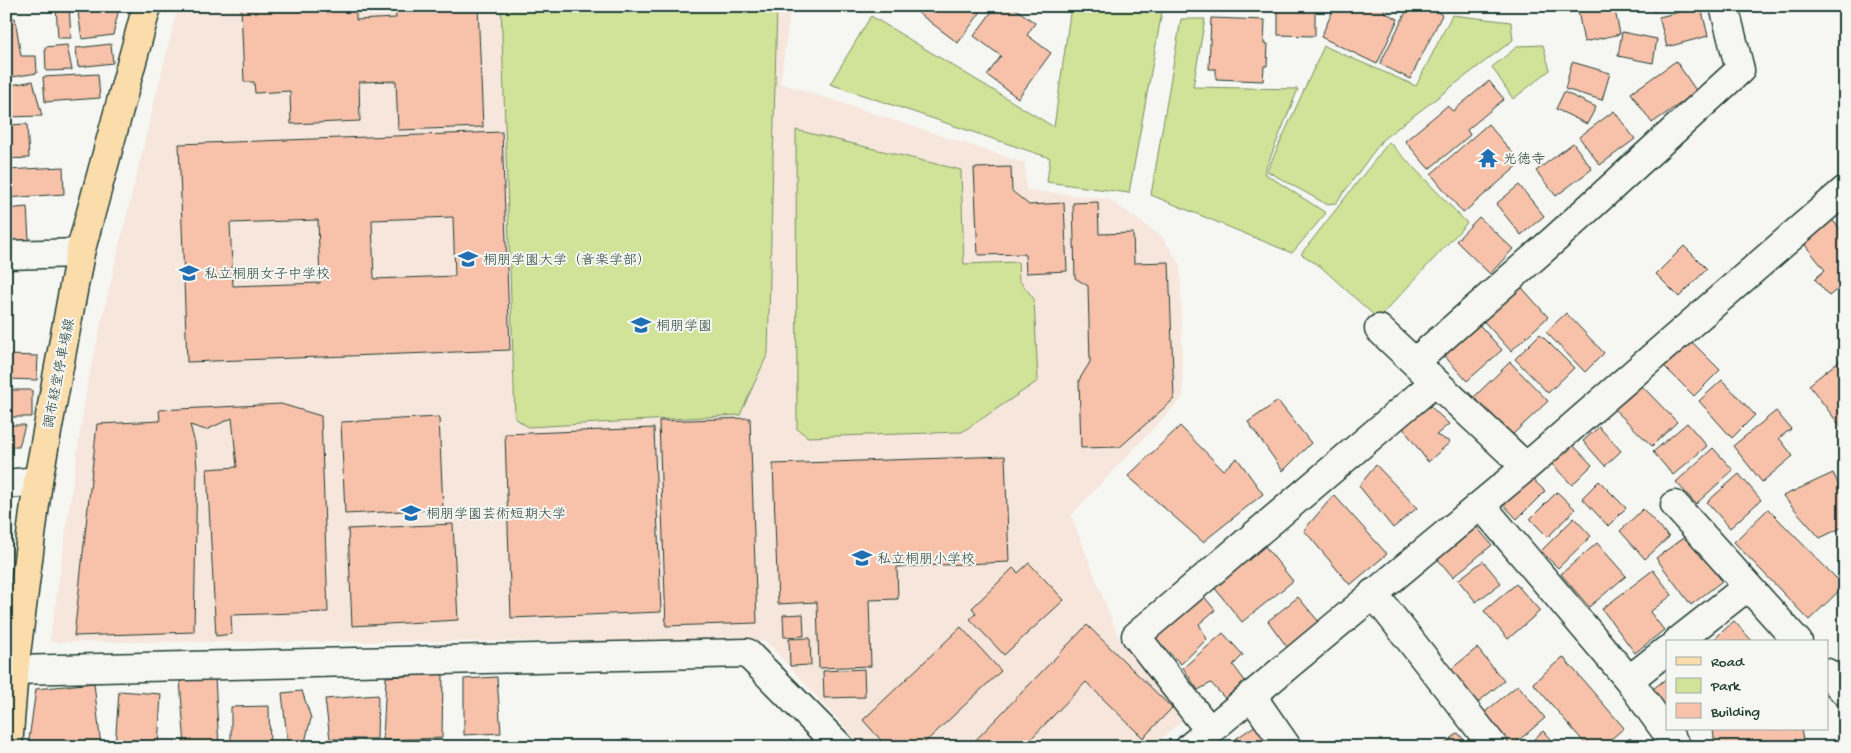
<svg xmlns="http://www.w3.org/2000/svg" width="1851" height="753" viewBox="0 0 1851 753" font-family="'Gochi Hand','Klee One',sans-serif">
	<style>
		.built { fill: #f7e6dc }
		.green { fill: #d0e398; stroke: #789066 }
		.building { fill: #f8c2aa; stroke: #1f3d34; fill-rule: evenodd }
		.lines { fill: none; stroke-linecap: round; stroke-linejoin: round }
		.minor-casing { stroke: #1f3d34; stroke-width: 31 }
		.major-casing { stroke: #1f3d34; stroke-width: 31 }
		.minor { stroke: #f6f6f2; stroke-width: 28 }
		.major { stroke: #faddab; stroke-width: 28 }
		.labels { text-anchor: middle; stroke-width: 4; stroke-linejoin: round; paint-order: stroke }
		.poi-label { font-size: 14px; fill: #1f3d34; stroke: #f6f6f2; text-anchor: start }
		.street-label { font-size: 14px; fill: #1f3d34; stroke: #f6f6f2 }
	</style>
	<rect width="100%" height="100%" fill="#f6f6f2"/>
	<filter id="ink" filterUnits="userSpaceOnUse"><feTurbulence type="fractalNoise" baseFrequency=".02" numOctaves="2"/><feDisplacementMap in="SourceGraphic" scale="10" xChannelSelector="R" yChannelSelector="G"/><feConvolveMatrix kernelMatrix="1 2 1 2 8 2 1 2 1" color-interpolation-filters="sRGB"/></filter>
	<g filter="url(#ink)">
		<path class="built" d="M 178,6 L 791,6 L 780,83 L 1025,163 L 1026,190 L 1109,199 L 1162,237 L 1180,264 L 1183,397 L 1071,515 L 1119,639 L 1185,718 L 1151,747 L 863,747 L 766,641 L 50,642 L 87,385 L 115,263 Z"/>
		<path class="green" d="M 501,6 L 777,6 L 768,353 L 740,415 L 528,427 L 515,418 Z
			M 1071,6 L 1163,6 L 1129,193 L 1047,182 L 1050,158 L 830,84 L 871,16 L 1054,127 Z
			M 1452,15 L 1511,22 L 1513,40 L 1383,139 L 1336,203 L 1326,204 L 1267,171 L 1324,46 L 1416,86 Z
			M 1181,19 L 1205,19 L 1193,87 L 1298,89 L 1264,173 L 1326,213 L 1292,253 L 1151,195 Z
			M 1543,45 L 1550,70 L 1513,99 L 1492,67 L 1518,46 Z
			M 796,130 L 961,170 L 964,264 L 1018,262 L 1019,280 L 1034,299 L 1038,381 L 962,432 L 808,437 L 797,429 Z
			M 1389,142 L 1467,223 L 1378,319 L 1321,267 L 1301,254 Z"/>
		<path class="building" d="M 56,6 L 69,6 L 71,38 L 58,38 Z
			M 241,6 L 356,6 L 356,20 L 396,18 L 395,6 L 478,6 L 483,127 L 398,130 L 396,81 L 359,82 L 360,121 L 291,124 L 290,91 L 255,93 L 254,82 L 244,82 Z
			M 909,6 L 985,6 L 958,43 Z
			M 996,6 L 1012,6 L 1035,23 L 1027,35 L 1051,53 L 1018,98 L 987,75 L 1001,56 L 974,36 Z
			M 1268,6 L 1315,6 L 1315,36 L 1278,35 L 1278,12 L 1268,11 Z
			M 1335,6 L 1386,6 L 1384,12 L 1398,19 L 1377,64 L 1321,37 Z
			M 1409,6 L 1442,6 L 1439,13 L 1442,15 L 1410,79 L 1380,64 Z
			M 1577,6 L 1614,6 L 1620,34 L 1584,42 Z
			M 1652,6 L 1685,6 L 1653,12 Z
			M 1701,7 L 1708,36 L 1667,47 L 1659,17 Z
			M 119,8 L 113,35 L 82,39 L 78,13 Z
			M 15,18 L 21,56 L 36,56 L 37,73 L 6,78 L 6,20 Z
			M 1211,18 L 1265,20 L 1264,44 L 1268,44 L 1267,66 L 1264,66 L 1263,81 L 1216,79 L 1216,69 L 1209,69 Z
			M 1622,32 L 1657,39 L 1653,63 L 1618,56 Z
			M 111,44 L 113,63 L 78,67 L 76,48 Z
			M 67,45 L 72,70 L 46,71 L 45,47 Z
			M 1676,61 L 1697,92 L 1652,123 L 1631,93 Z
			M 1572,62 L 1610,73 L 1602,100 L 1565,89 Z
			M 98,74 L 100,98 L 45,102 L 43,77 Z
			M 33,81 L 42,116 L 6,117 L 6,86 Z
			M 1489,81 L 1504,99 L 1467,130 L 1470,135 L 1429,169 L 1405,141 L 1447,106 L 1453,111 Z
			M 1564,92 L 1596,107 L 1587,124 L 1556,109 Z
			M 1614,111 L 1635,139 L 1600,165 L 1579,137 Z
			M 27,124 L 29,158 L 6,159 L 6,125 Z
			M 1488,124 L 1521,163 L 1463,213 L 1431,174 Z
			M 502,132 L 510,350 L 187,362 L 179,144 ZM 453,217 L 455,276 L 374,279 L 372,220 ZM 318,220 L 320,283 L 233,286 L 230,223 Z
			M 1573,143 L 1592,169 L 1556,196 L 1536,171 Z
			M 63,167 L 64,194 L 6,198 L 6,170 Z
			M 1011,167 L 1012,191 L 1029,205 L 1064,203 L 1067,271 L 1026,273 L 1025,254 L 978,255 L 974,168 Z
			M 1519,185 L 1544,216 L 1521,235 L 1496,204 Z
			M 1098,202 L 1099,234 L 1133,233 L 1134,263 L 1169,262 L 1174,399 L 1120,447 L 1081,448 L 1079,380 L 1090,362 L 1088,286 L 1075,278 L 1073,203 Z
			M 27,207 L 29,240 L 6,241 L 6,209 Z
			M 1829,216 L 1845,235 L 1845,283 L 1829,296 L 1815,279 L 1825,270 L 1801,240 Z
			M 1479,217 L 1513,249 L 1490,274 L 1456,241 Z
			M 1684,246 L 1707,269 L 1679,297 L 1656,274 Z
			M 1516,281 L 1548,317 L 1511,351 L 1478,315 Z
			M 1566,313 L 1604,353 L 1585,372 L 1546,332 Z
			M 1474,319 L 1502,350 L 1467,381 L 1440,351 Z
			M 1540,334 L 1574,368 L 1548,393 L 1515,359 Z
			M 1684,334 L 1720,370 L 1694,396 L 1658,360 Z
			M 6,355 L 38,356 L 37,380 L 6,379 Z
			M 1845,356 L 1845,431 L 1844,431 L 1809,385 Z
			M 1510,362 L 1548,401 L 1510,437 L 1473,398 Z
			M 1636,380 L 1677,422 L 1652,446 L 1611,406 Z
			M 1722,380 L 1755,415 L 1732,438 L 1699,401 Z
			M 6,390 L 32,390 L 32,417 L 6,417 Z
			M 1278,401 L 1311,443 L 1283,471 L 1248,422 Z
			M 281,404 L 321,416 L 328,612 L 231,615 L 232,634 L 216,636 L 207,469 L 237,467 L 232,418 L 206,430 L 190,425 L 195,443 L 197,468 L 194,632 L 74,636 L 97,424 L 160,421 L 159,410 Z
			M 1430,406 L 1449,424 L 1436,435 L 1450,442 L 1428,462 L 1403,428 Z
			M 1776,411 L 1791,429 L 1779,438 L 1793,456 L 1762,482 L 1733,446 Z
			M 439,417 L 443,509 L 345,514 L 341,422 Z
			M 750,418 L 757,623 L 666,626 L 659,421 Z
			M 1687,423 L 1707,446 L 1673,475 L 1653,452 Z
			M 6,425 L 25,425 L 19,447 L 6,447 Z
			M 1180,426 L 1223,470 L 1237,458 L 1263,494 L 1203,542 L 1128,476 Z
			M 1599,427 L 1621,451 L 1605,466 L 1583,441 Z
			M 654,428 L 661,612 L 511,618 L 505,434 Z
			M 1569,441 L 1592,465 L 1572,485 L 1548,460 Z
			M 1713,448 L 1733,470 L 1696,504 L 1676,482 Z
			M 1005,456 L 1009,562 L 897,567 L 898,599 L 869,600 L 871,666 L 819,668 L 817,602 L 778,604 L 773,464 Z
			M 1376,465 L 1417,508 L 1393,528 L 1359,486 Z
			M 1525,472 L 1545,491 L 1517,519 L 1499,500 Z
			M 1833,473 L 1845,498 L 1845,526 L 1820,538 L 1783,496 Z
			M 1739,474 L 1761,500 L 1730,528 L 1707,502 Z
			M 1599,481 L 1626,508 L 1608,526 L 1582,498 Z
			M 1557,492 L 1575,509 L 1548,537 L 1530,519 Z
			M 1334,495 L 1387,554 L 1350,585 L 1304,530 Z
			M 1643,509 L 1669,537 L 1645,559 L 1620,531 Z
			M 1768,509 L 1844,586 L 1809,620 L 1734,542 Z
			M 1574,518 L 1591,536 L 1558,568 L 1541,551 Z
			M 453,524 L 458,620 L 352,626 L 348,529 Z
			M 1474,524 L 1492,545 L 1453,577 L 1435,556 Z
			M 1687,535 L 1722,581 L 1691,605 L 1656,558 Z
			M 1260,540 L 1293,581 L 1242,622 L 1209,581 Z
			M 1597,543 L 1626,576 L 1589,607 L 1561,574 Z
			M 1483,561 L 1501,583 L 1476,602 L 1458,580 Z
			M 1029,563 L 1064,600 L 1004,655 L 970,619 L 976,613 L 972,608 L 1013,568 L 1018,573 Z
			M 1653,570 L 1672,595 L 1650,612 L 1664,630 L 1635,653 L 1602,609 Z
			M 1516,584 L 1540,611 L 1508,639 L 1484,611 Z
			M 1198,589 L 1215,610 L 1199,624 L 1207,639 L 1181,664 L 1148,632 Z
			M 1298,597 L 1319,622 L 1287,647 L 1268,621 Z
			M 803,614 L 804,636 L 784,637 L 783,615 Z
			M 1734,621 L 1753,642 L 1711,642 Z
			M 1087,625 L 1172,708 L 1143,738 L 1086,682 L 1023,747 L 969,747 Z
			M 961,627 L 1001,671 L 920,747 L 887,747 L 863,720 Z
			M 1223,633 L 1243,655 L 1233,665 L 1249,686 L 1232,706 L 1211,683 L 1198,690 L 1183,668 Z
			M 810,638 L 811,665 L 790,666 L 789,639 Z
			M 1477,648 L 1504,681 L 1472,707 L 1445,674 Z
			M 1563,657 L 1624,728 L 1602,747 L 1588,747 L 1533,683 Z
			M 864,669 L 865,697 L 824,698 L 823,671 Z
			M 443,674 L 442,738 L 383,740 L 386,677 Z
			M 497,677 L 501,733 L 464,735 L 464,679 Z
			M 215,678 L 219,746 L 185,747 L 180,680 Z
			M 1667,678 L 1667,715 L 1649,692 Z
			M 94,683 L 101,747 L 28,747 L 36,689 Z
			M 1518,685 L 1545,718 L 1511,747 L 1505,747 L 1480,716 Z
			M 119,691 L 161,694 L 158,747 L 115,747 Z
			M 302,691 L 311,718 L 304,746 L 288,747 L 282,693 Z
			M 378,695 L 377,739 L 330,739 L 325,699 Z
			M 269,706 L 270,747 L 231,747 L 231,707 Z
			M 1256,725 L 1271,747 L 1224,747 Z
			M 1713,729 L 1801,729 L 1804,747 L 1765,747 L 1765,745 L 1715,747 Z
			M 1543,731 L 1557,747 L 1525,747 Z
			M 1458,733 L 1470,747 L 1441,747 Z
			M 1630,738 L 1636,747 L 1619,747 Z"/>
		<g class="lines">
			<defs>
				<path id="minor" d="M 6,255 L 80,253
					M 1379,329 L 1526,467
					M 1415,362 L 1556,238 L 1740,70 L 1724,6
					M 6,484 L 38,481
					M 1481,505 L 1629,680 L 1677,747
					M 1675,505 L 1798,642
					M 1373,593 L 1494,747
					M 1677,642 L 1747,587
					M 6,672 L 14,670 L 747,653 L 840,747
					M 1827,673 L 1845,692
					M 1629,680 L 1667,650
					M 1251,695 L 1287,747
					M 1209,730 L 1136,636 L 1435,382
					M 1190,747 L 1526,467 L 1845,190"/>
				<path id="major" d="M 8,747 L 14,670 L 38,481 L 80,253 L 147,6"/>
			</defs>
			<use href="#minor" class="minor-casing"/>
			<use href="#major" class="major-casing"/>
			<use href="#minor" class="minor"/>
			<use href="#major" class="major"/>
		</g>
	</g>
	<defs>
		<symbol id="temple-bare" viewBox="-9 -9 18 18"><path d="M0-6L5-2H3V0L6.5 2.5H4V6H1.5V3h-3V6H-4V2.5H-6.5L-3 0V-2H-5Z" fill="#1f6fb2" stroke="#f6f6f2" stroke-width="2.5" paint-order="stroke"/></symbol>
		<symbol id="university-bare" viewBox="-9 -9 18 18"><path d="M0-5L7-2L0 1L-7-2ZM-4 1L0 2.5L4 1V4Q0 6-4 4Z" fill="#1f6fb2" stroke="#f6f6f2" stroke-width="2.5" paint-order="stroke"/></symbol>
		<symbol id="school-bare" viewBox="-9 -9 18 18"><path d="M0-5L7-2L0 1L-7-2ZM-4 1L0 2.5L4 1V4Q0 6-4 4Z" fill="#1f6fb2" stroke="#f6f6f2" stroke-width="2.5" paint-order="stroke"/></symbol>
	</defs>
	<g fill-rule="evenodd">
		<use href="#temple-bare" x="1474" y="144" width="28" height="28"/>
		<use href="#university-bare" x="454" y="245" width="28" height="28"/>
		<use href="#school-bare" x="175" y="259" width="28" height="28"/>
		<use href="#school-bare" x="627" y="311" width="28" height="28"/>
		<use href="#university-bare" x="397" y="499" width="28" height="28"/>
		<use href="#school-bare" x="848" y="544" width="28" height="28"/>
	</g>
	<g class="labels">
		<g class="poi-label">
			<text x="1503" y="163">光徳寺</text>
			<text x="483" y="264">桐朋学園大学（音楽学部）</text>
			<text x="204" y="278">私立桐朋女子中学校</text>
			<text x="656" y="330">桐朋学園</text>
			<text x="426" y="518">桐朋学園芸術短期大学</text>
			<text x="877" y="563">私立桐朋小学校</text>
		</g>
		<g class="street-label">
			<text transform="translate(58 373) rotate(-79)" y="5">調布経堂停車場線</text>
		</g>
	</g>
	<rect width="1851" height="753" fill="none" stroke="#f6f6f2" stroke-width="25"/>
	<rect x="12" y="12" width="1826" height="728" fill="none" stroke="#1f3d34" stroke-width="2" filter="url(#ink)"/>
	<rect x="1666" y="640" width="162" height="90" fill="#f6f6f2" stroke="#a0aca6"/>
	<rect x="1676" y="657" width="25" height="8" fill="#faddab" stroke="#a0aca6"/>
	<text x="1711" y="666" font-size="15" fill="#1f3d34">Road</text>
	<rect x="1676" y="678" width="25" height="15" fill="#d0e398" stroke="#a0aca6"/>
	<text x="1711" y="690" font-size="15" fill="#1f3d34">Park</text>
	<rect x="1676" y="703" width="25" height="15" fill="#f8c2aa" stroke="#a0aca6"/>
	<text x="1711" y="716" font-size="15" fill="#1f3d34">Building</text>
</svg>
